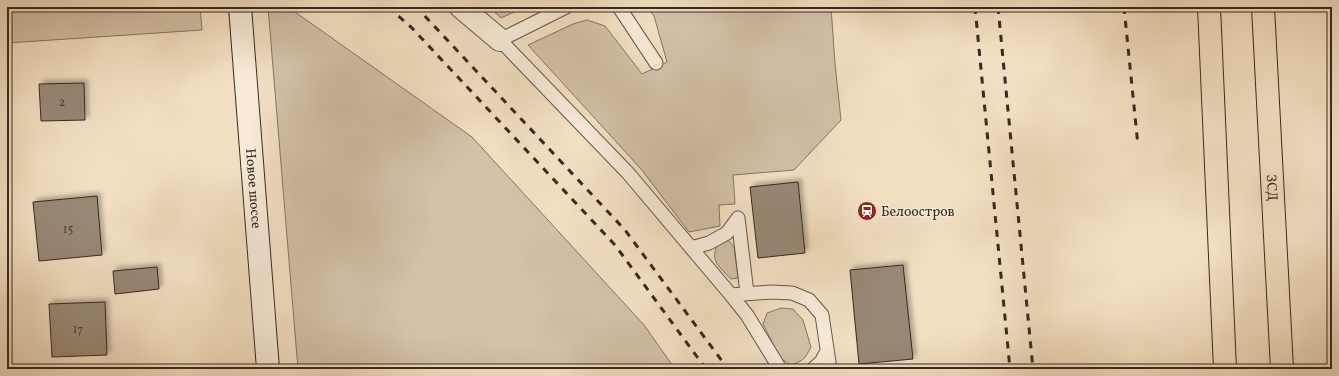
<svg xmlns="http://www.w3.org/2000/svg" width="1339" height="376" viewBox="0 0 1339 376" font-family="Vollkorn,serif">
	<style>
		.green { fill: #d2c0a7; stroke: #847564 }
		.building { fill: #988875; stroke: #362a22; filter: url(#shadow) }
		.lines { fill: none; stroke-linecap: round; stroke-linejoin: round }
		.service-casing { stroke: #65574a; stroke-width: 15 }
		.minor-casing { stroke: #65574a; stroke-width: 24 }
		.secondary-casing { stroke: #362a22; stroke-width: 24 }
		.motorway-casing { stroke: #362a22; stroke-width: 24 }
		.service { stroke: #f7ead7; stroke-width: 13 }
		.minor { stroke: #f7ead7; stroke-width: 22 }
		.secondary { stroke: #f7ead7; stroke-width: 22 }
		.motorway { stroke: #f2dfc2; stroke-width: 22 }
		.rail { stroke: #362a22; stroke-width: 3; stroke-dasharray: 7 7; stroke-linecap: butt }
		.labels { text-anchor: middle; stroke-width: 3; stroke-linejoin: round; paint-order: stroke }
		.number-label { font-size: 12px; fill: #4e4237 }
		.street-label { font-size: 14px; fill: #362a22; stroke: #f7ead7 }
		.poi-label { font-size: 14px; fill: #362a22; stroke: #f7ead7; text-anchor: start }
	</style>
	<defs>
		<filter id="shadow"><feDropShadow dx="3.5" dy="-3.5" stdDeviation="2" flood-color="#0004"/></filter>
	</defs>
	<rect width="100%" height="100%" fill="#f2dfc2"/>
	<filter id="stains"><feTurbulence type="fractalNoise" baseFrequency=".005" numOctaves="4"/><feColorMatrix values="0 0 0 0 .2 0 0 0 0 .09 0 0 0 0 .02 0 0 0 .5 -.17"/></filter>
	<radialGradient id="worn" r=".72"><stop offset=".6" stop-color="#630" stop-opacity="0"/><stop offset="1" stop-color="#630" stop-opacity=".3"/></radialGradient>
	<path class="green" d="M 7,7 L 200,7 L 202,30 L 7,43 Z
		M 268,7 L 288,7 L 472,137 L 644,325 L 675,369 L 298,369 Z
		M 489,7 L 525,7 L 501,18 Z
		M 647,7 L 831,7 L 835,64 L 841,120 L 794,170 L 733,175 L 735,204 L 719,205 L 720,226 L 689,232 L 641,169 L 528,45 L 573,24 L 587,20 L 605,26 L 642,74 L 667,62 L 654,16 Z
		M 720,241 L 729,241 L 734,247 L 738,278 L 731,279 C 718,266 708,259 720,241 Z
		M 781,308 L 793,309 L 803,320 L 811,347 C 805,359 803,361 791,365 L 780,358 L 763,324 L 767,313 Z"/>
	<path class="building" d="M 84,83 L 85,120 L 41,121 L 39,84 Z
		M 798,182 L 805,253 L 758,258 L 750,187 Z
		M 97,196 L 102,255 L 39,261 L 33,202 Z
		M 903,265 L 913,359 L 859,364 L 850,270 Z
		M 157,267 L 159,289 L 115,294 L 113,271 Z
		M 105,302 L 107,355 L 52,357 L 49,304 Z"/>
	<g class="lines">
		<defs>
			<path id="service" d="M 566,7 L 500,40 L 628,173 L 731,295 L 747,315 L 780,369
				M 619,7 L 656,63
				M 691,248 L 709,243 L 727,233 L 738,218 L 747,293
				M 731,295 L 772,292 L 792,293 L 809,300 L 822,315 L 830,369
				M 813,369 L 821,362 L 827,351"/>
			<path id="minor" d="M 461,7 L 500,40"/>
			<g id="secondary">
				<path id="s1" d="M 240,7 L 268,369"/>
			</g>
			<g id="motorway">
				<path d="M 1209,7 L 1225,369"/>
				<path id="s2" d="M 1263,7 L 1282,369"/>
			</g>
		</defs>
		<use href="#service" class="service-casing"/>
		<use href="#minor" class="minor-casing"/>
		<use href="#secondary" class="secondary-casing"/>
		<use href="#motorway" class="motorway-casing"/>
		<use href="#service" class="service"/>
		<use href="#minor" class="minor"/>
		<use href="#secondary" class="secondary"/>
		<use href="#motorway" class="motorway"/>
		<path class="rail" d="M 388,7 L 411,27 L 615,245 L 706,369
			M 414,7 L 422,13 L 625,230 L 728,369
			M 975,7 L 1010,369
			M 998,7 L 1033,369
			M 1124,7 L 1138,146"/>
	</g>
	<defs>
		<symbol id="station-disc" viewBox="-11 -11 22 22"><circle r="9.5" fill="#8f2418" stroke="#f7ead7"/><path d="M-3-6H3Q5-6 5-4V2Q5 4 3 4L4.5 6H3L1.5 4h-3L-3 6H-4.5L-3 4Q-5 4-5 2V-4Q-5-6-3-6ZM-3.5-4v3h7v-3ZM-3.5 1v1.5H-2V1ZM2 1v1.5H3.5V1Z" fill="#fff"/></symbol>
	</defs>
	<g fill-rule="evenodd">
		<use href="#station-disc" x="856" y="200" width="22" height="22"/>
	</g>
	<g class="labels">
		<g class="number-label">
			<text x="62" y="106">2</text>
			<text x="68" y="233">15</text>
			<text x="78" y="333">17</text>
		</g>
		<g class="street-label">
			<text dy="5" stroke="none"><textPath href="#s1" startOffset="182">Новое шоссе</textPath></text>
			<text dy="5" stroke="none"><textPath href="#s2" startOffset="181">ЗСД</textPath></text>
		</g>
		<g class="poi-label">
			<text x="881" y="216">Белоостров</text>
		</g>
	</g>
	<rect width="1339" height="376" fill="none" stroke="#f2dfc2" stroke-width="24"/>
	<rect x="8" y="8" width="1323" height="360" fill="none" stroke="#362a22" stroke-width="2"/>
	<rect x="12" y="12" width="1315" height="352" fill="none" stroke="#362a22"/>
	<rect width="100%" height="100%" filter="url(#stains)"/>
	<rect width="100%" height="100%" fill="url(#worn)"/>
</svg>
